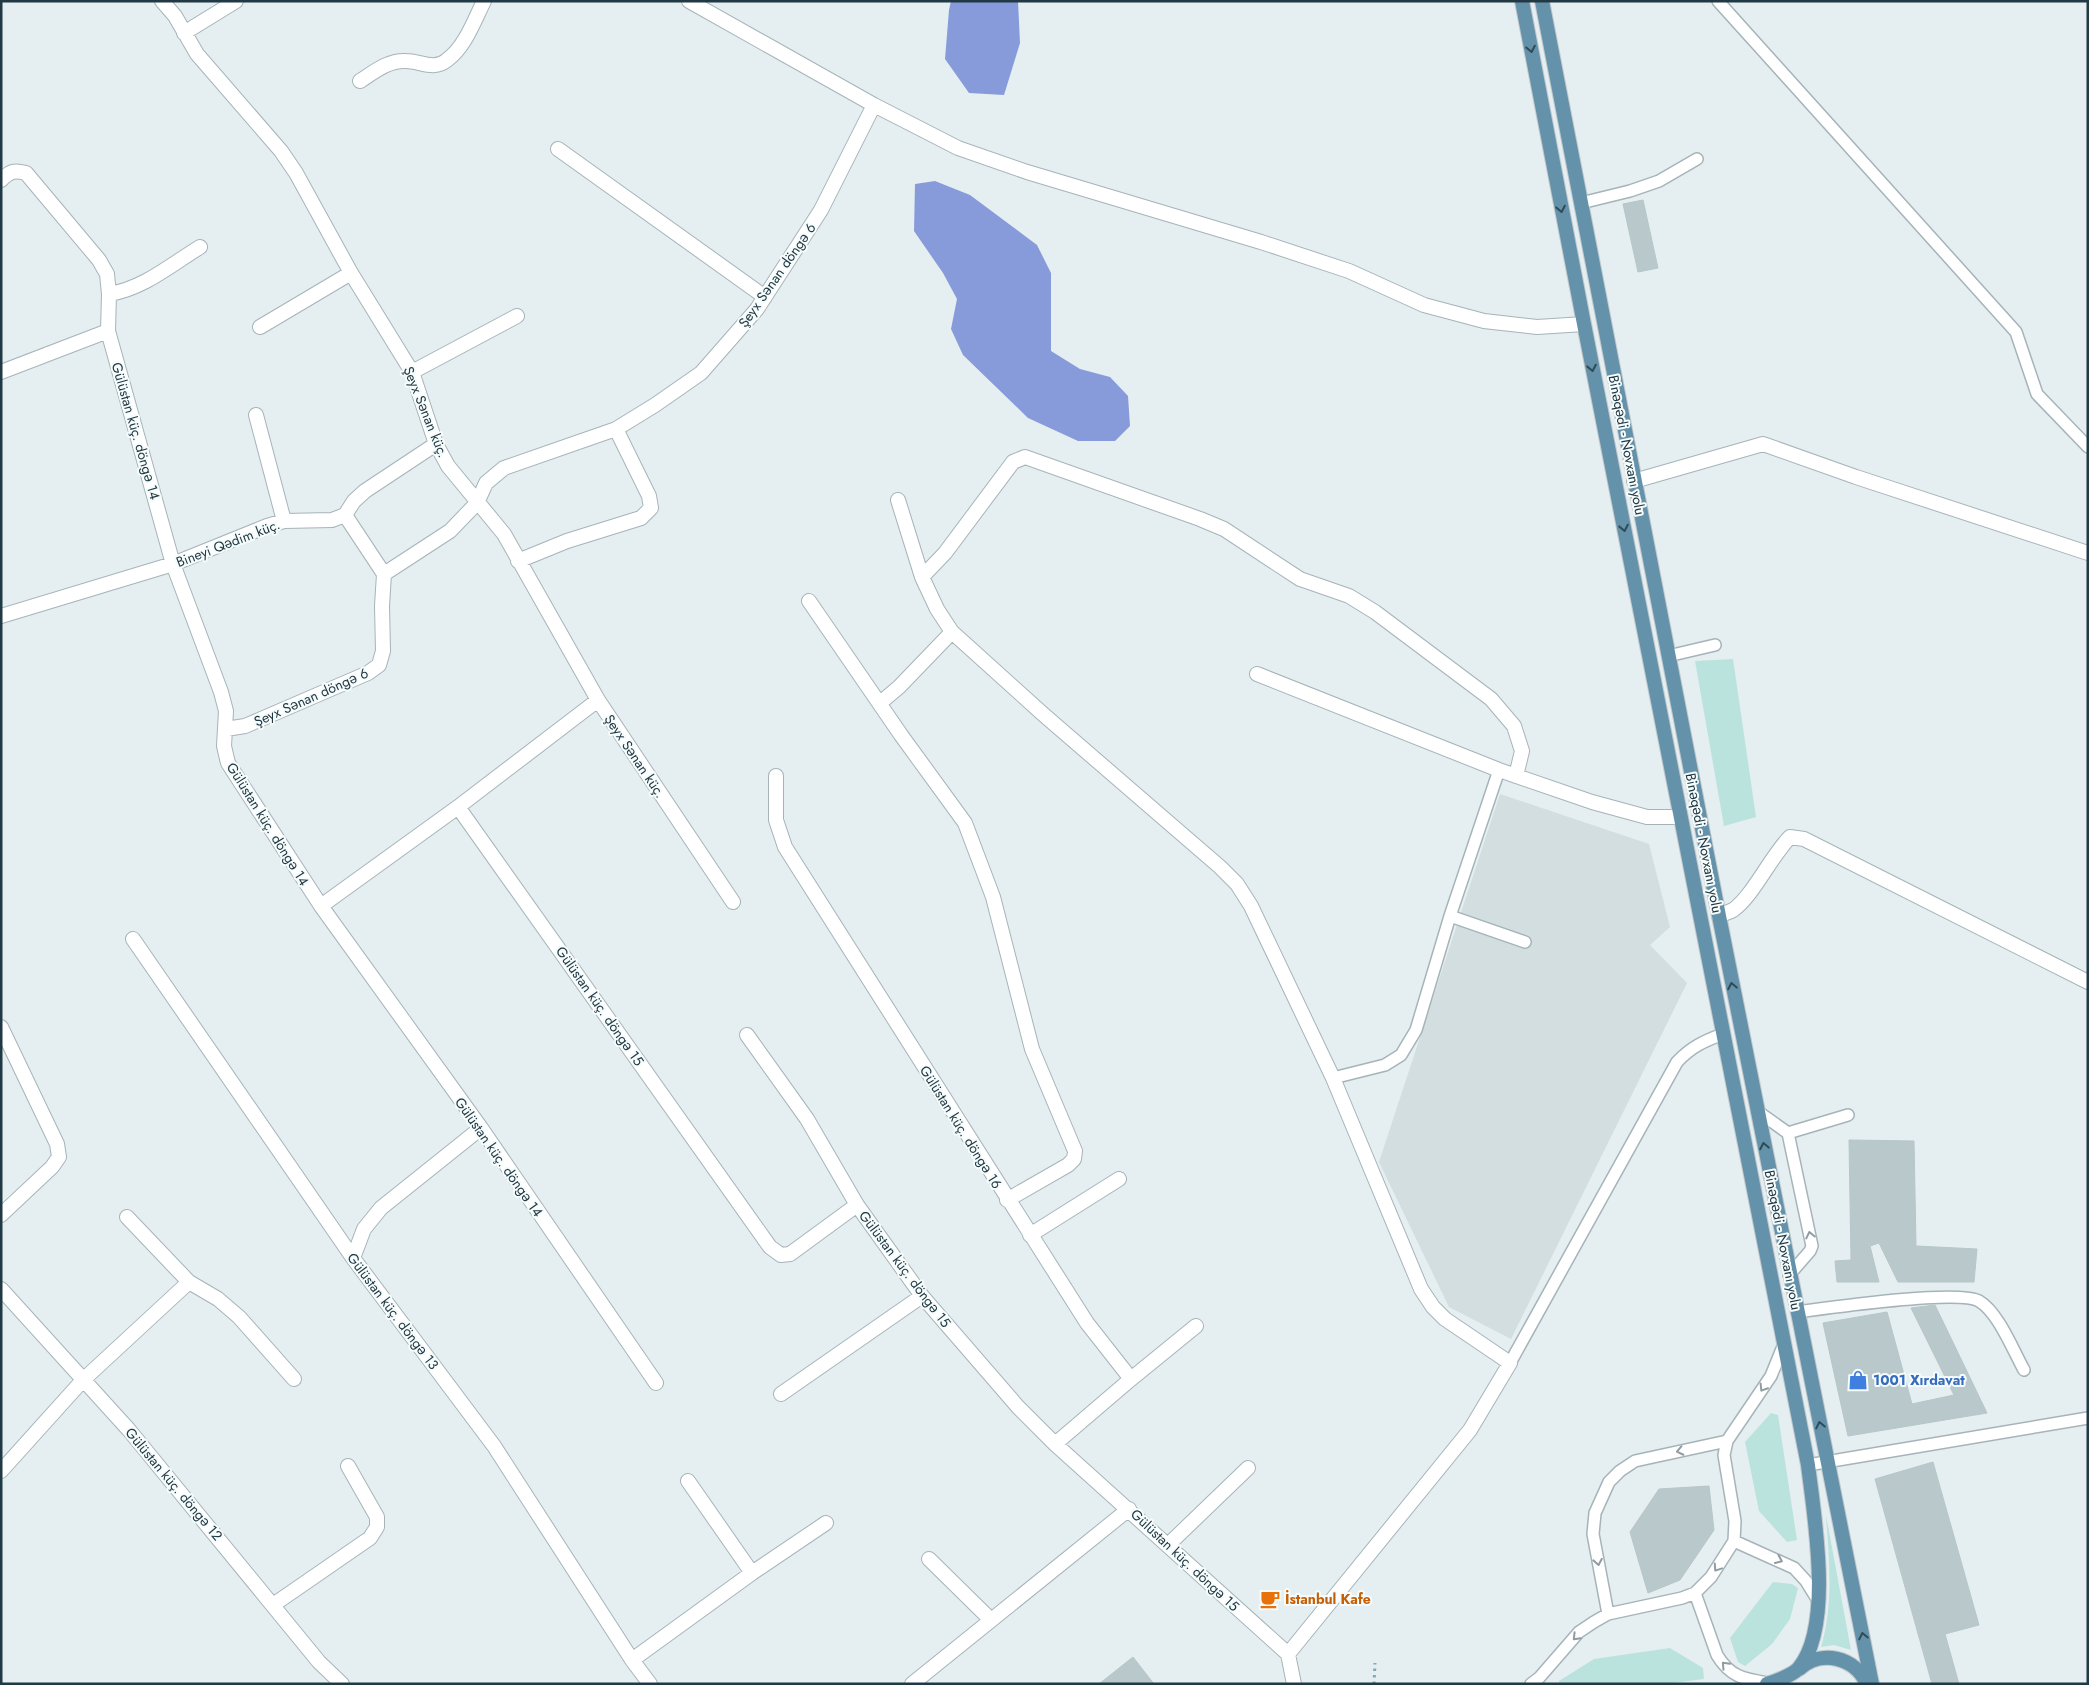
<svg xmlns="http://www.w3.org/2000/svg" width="2089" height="1685" viewBox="0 0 2089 1685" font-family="Jost,sans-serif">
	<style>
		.built { fill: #d2dee0 }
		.green { fill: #bbe3de }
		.water { fill: #879bdb }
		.building { fill: #b9c9cb; stroke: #b6c6ca }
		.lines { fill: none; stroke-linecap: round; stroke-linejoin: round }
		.service-casing { stroke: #a6b4b9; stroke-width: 14 }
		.minor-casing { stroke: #a6b4b9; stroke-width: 16 }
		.primary-casing { stroke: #c1c8cb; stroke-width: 16 }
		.path { stroke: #81a8b7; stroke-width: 3; stroke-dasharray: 2.5 4; stroke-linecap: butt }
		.service { stroke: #fff; stroke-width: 11 }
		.minor { stroke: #fff; stroke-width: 14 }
		.primary { stroke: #6492aa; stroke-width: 14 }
		.oneway { stroke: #2e4b58 }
		.oneway2 { stroke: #909ca2 }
		.labels { text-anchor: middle; stroke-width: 4; stroke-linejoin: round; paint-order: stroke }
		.street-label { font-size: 14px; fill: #213944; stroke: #f6fbfb }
		.shop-label { font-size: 14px; font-weight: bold; fill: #366cbe; stroke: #f6fbfb; text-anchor: start }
		.food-label { font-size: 14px; font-weight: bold; fill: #c56008; stroke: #f6fbfb; text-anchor: start }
	</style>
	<rect width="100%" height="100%" fill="#e5eef0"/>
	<path class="built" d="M 1500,794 L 1649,844 L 1670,927 L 1650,945 L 1687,983 L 1511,1339 L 1449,1307 L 1379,1162 Z"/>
	<path class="green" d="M 1733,659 L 1756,817 L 1724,826 L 1695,661 Z
		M 1771,1413 L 1778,1415 L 1797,1540 L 1787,1542 L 1759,1511 L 1745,1442 Z
		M 1826,1515 L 1851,1650 L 1834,1645 L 1821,1647 C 1834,1603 1829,1560 1826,1515 Z
		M 1773,1582 L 1792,1584 L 1798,1588 L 1790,1619 L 1772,1644 L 1745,1666 L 1738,1662 L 1730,1638 Z
		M 1670,1648 L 1703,1668 L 1704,1679 L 1664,1684 L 1559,1684 L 1559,1681 L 1594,1659 Z"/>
	<path class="water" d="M 951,1 L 1018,1 L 1020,43 L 1004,95 L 969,93 L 945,59 L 949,10 Z
		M 935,181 L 970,195 L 1037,245 L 1051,273 L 1051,351 L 1080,369 L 1110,377 L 1128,396 L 1130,426 L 1115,441 L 1078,441 L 1028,418 L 963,355 L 951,329 L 957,299 L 943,273 L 914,231 L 915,184 Z"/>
	<path class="building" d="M 1643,200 L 1658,268 L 1638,272 L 1623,204 Z
		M 1849,1140 L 1914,1141 L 1916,1246 L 1977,1249 L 1974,1282 L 1898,1282 L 1879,1243 L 1870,1246 L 1879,1282 L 1837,1282 L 1835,1261 L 1851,1260 Z
		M 1935,1305 L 1987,1413 L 1848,1436 L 1823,1323 L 1887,1312 L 1912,1404 L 1954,1395 L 1911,1308 Z
		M 1933,1462 L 1979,1625 L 1945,1634 L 1959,1684 L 1932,1684 L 1875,1479 Z
		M 1709,1486 L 1714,1530 L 1680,1580 L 1648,1593 L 1630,1532 L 1659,1489 Z
		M 1133,1657 L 1154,1684 L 1099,1684 Z"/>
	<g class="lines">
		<defs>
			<path id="service" d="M 1718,1 L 2016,332 L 2037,394 L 2088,447
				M 1581,203 L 1630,191 L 1659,181 L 1697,159
				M 1668,656 L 1715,645
				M 1450,916 L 1525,942
				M 1333,1078 L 1385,1065 L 1401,1055 L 1416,1030 L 1450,916 L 1499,770
				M 1757,1111 L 1788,1133 L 1812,1246 L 1810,1251 L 1789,1275
				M 1788,1133 L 1848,1115
				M 1797,1312 C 1828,1308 1958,1289 1979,1301 C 1998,1312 2013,1350 2024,1370
				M 1510,1363 L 1677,1062 C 1691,1047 1704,1041 1723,1034
				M 1808,1465 L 2088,1418
				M 1734,1541 L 1794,1568 L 1806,1581 L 1819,1602
				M 1695,1593 L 1717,1655 C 1730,1677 1744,1679 1768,1683
				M 1608,1614 L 1593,1534 L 1595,1513 L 1609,1482 L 1620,1471 L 1635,1461 L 1727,1441
				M 1531,1684 L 1539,1678 L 1579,1632 L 1594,1622 L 1608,1614 L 1682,1598 L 1695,1593 L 1711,1577 L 1734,1541 L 1735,1521 L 1724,1455 L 1727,1441 L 1771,1376 L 1784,1344"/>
			<path id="minor" d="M 162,1 L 175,16 L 197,54 L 281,151 L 296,173 L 351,273 L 412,372 L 436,444 L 448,466 L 504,534 L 598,700 L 733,902
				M 689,1 L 874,105 L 958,148 L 1027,172 L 1261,242 L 1349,271 L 1424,305 L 1484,321 L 1537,327 L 1584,324
				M 184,33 L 236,1
				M 360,81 C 374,72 388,60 406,61 C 420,61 434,71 447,60 C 465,47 474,21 484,1
				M 558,149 L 765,297
				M 1,180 C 10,171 14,170 26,173 L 99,260 L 107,274 L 109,294 L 108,331 L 173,564 L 221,692 L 226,711 L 224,746 L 228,763 L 321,906 L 481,1128 L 656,1383
				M 109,294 C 143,289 172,264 200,247
				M 260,327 L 351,273
				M 1,372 L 108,331
				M 412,372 L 517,316
				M 256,415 L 284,521
				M 1634,481 L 1763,444 L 1856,477 L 2088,553
				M 898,500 L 922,577 L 937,609 L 952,632 L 1044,715 L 1220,867 L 1237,884 L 1251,906 L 1333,1078 L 1421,1289 L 1433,1307 L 1445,1319 L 1510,1363 L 1470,1430 L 1288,1654
				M 345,515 L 384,574
				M 518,561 L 567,541 L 641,518 L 651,508 L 649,496 L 616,429
				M 922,577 L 945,553 L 1013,462 L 1025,457 L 1200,519 L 1224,529 L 1300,579 L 1349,596 L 1375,612 L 1491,699 L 1514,726 L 1522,751 L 1516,776
				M 809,601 L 901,735 L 965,823 L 993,897 L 1032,1049 L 1075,1151 L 1074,1159 L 1068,1165 L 1007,1200
				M 1,616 L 173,564 L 267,526 L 284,521 L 332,520 L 345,515 L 354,501 L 365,491 L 436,444
				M 1257,674 L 1499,770 L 1592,802 L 1647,817 L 1680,817
				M 880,703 L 899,687 L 952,632
				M 226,729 L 245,726 L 368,673 L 379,665 L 383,651 L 382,606 L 384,574 L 450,531 L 477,503 L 486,483 L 504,468 L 616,429 L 655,405 L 701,373 L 757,309 L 821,210 L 874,105
				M 776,776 L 776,820 L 785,847 L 1087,1323 L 1131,1379 L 1055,1444
				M 458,807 L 770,1247 L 781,1255 L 790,1254 L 857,1205 L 922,1296 L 1018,1407 L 1055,1444 L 1288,1654 L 1294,1684
				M 321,906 L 458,807 L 598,700
				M 1719,916 C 1723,914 1729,912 1733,910 C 1753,896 1771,856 1790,837 L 1804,839 L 2088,982
				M 133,939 L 353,1258 L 494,1446 L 632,1660 L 650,1684
				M 1,1027 L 57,1144 L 59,1157 L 52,1167 L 1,1215
				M 747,1035 L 807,1119 L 857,1205
				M 127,1217 L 189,1282 L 218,1299 L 239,1317 L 294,1379
				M 1030,1235 L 1119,1179
				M 353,1258 L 364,1229 L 381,1208 L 481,1128
				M 1,1289 L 129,1430 L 319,1662 L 342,1684
				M 1131,1379 L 1196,1326
				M 781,1394 L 922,1296
				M 1,1471 L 83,1380 L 189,1282
				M 688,1481 L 752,1573
				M 1168,1545 L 1248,1468
				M 929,1559 L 991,1620
				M 273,1605 L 370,1538 L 377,1527 L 377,1517 L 348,1466
				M 632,1660 L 752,1573 L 826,1523
				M 912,1684 L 1129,1509"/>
			<path id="primary" d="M 1522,1 L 1584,324 L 1808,1465 C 1814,1515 1834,1628 1798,1669 C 1791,1676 1776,1681 1767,1684
				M 1542,1 L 1719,916 L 1872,1684
				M 1799,1669 C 1821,1649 1855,1657 1867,1684"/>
		</defs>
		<use href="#service" class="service-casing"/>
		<use href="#minor" class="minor-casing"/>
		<use href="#primary" class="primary-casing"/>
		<path class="path" d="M 1374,1684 L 1375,1663"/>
		<use href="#service" class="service"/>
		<use href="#minor" class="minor"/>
		<use href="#primary" class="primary"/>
	</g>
	<defs><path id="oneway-chevron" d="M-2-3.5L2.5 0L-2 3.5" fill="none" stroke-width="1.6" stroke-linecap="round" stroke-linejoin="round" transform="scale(1.25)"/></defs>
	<g class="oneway">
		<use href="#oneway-chevron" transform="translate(1531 49) rotate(79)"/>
		<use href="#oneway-chevron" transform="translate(1561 209) rotate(79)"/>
		<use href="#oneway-chevron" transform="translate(1592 368) rotate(79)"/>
		<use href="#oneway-chevron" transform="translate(1624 528) rotate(79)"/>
		<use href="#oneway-chevron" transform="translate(1732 986) rotate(-101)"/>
		<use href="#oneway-chevron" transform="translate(1764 1146) rotate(-101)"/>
		<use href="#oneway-chevron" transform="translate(1820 1425) rotate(-102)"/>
		<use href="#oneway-chevron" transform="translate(1863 1636) rotate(-102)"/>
	</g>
	<g class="oneway2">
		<use href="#oneway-chevron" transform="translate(1810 1235) rotate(-102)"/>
		<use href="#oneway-chevron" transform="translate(1763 1388) rotate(122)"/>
		<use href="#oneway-chevron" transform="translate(1680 1451) rotate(168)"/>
		<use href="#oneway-chevron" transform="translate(1779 1560) rotate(24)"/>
		<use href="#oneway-chevron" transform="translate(1598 1562) rotate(80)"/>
		<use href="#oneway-chevron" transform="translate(1717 1568) rotate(124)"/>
		<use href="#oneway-chevron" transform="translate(1576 1637) rotate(134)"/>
		<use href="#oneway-chevron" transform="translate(1725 1665) rotate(-133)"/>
	</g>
	<defs>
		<symbol id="shop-bare" viewBox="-9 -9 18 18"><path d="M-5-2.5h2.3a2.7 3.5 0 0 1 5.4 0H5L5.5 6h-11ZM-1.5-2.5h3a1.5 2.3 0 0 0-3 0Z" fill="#3f7fe0" stroke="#f6fbfb" stroke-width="2.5" paint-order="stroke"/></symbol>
		<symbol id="cafe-bare" viewBox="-9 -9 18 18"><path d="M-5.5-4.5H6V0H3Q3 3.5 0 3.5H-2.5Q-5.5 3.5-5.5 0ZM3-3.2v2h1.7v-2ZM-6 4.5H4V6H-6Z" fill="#e8710a" stroke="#f6fbfb" stroke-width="2.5" paint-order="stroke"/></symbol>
	</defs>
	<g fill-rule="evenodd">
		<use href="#shop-bare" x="1844" y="1366" width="28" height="28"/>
		<use href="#cafe-bare" x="1256" y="1585" width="28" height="28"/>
	</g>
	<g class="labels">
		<g class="street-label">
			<text transform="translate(777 275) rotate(-55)" y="5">Şeyx Sənan döngə 6</text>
			<text transform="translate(426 412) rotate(68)" y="5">Şeyx Sənan küç.</text>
			<text transform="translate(136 431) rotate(74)" y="5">Gülüstan küç. döngə 14</text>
			<text transform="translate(1627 445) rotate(79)" y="5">Binəqədi - Novxanı yolu</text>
			<text transform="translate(228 543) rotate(-21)" y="5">Bineyi Qədim küç.</text>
			<text transform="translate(311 697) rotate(-24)" y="5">Şeyx Sənan döngə 6</text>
			<text transform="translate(635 756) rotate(56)" y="5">Şeyx Sənan küç.</text>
			<text transform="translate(268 824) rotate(58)" y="5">Gülüstan küç. döngə 14</text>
			<text transform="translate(1704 843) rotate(79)" y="5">Binəqədi - Novxanı yolu</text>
			<text transform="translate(600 1006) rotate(55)" y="5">Gülüstan küç. döngə 15</text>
			<text transform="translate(961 1127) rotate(58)" y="5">Gülüstan küç. döngə 16</text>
			<text transform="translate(499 1157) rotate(55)" y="5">Gülüstan küç. döngə 14</text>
			<text transform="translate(1783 1240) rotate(79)" y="5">Binəqədi - Novxanı yolu</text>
			<text transform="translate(905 1269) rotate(53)" y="5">Gülüstan küç. döngə 15</text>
			<text transform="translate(393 1311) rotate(53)" y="5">Gülüstan küç. döngə 13</text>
			<text transform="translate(174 1484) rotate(50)" y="5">Gülüstan küç. döngə 12</text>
			<text transform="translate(1185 1560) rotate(43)" y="5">Gülüstan küç. döngə 15</text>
		</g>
		<g class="shop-label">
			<text x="1873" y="1385">1001 Xırdavat</text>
		</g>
		<g class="food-label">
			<text x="1285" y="1604">İstanbul Kafe</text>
		</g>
	</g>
	<rect width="2089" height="1685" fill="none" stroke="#213944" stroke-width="5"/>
</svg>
